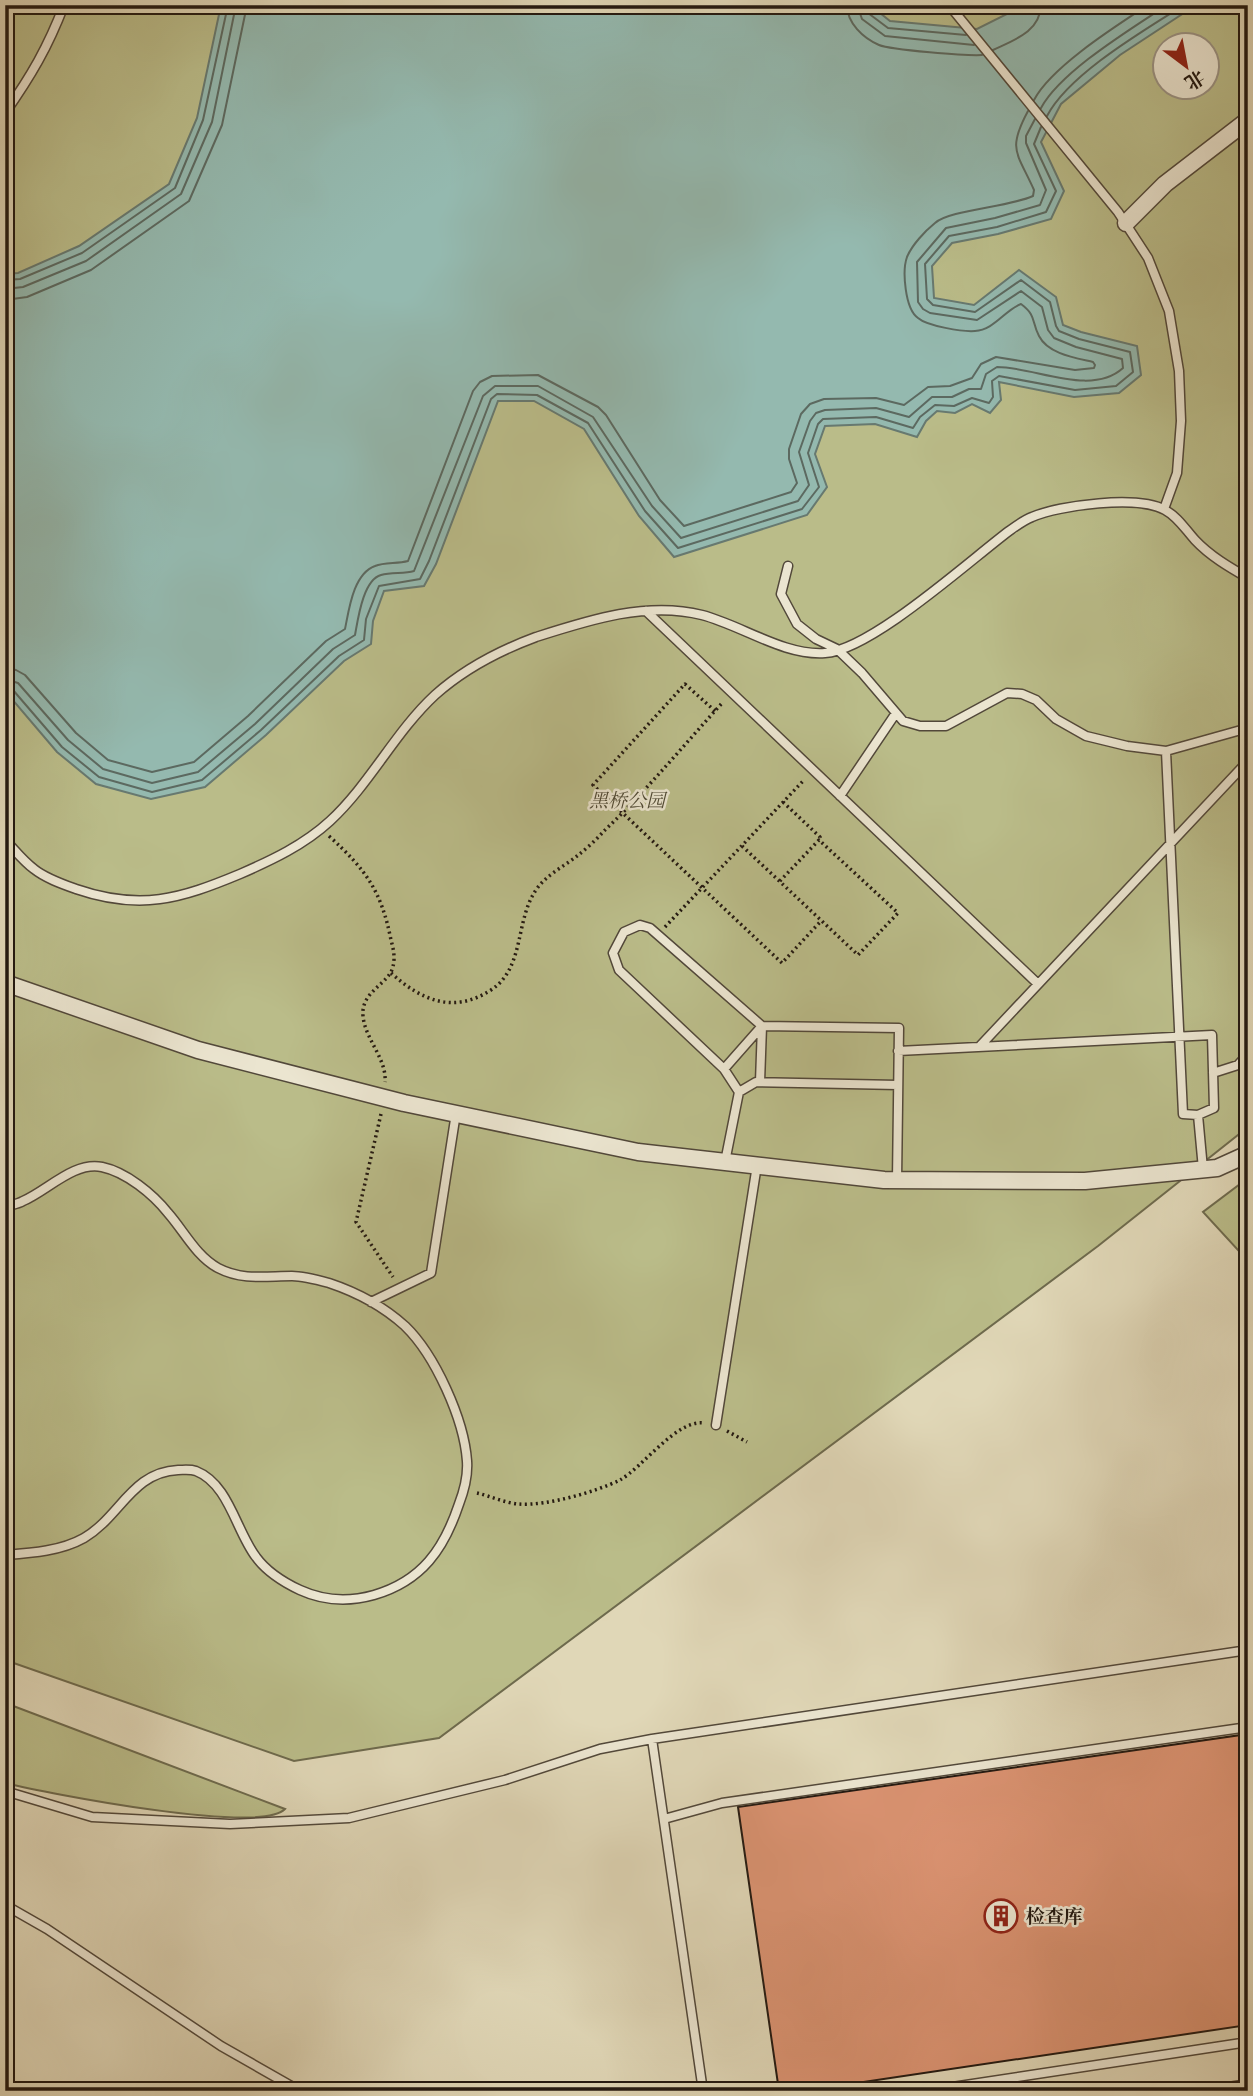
<svg xmlns="http://www.w3.org/2000/svg" width="1253" height="2096" viewBox="0 0 1253 2096" font-family="Vollkorn,'Noto Serif SC',serif">
	<style>
		.green { fill: #babc89; stroke: #6e6a4d; stroke-width: 2; fill-rule: evenodd }
		.water { fill: #94b9af; stroke: #677970; stroke-width: 2 }
		.lines { fill: none; stroke-linecap: round; stroke-linejoin: round }
		.shore { stroke: #5c6960; stroke-width: 2 }
		.building { fill: #db9372; stroke: #231911; stroke-width: 2 }
		.lane-casing { stroke: #52483a; stroke-width: 11 }
		.street-casing { stroke: #52483a; stroke-width: 19 }
		.path { stroke: #231911; stroke-width: 3.5; stroke-dasharray: 2 3.5; stroke-linecap: butt }
		.lane { stroke: #ebe5d0; stroke-width: 8 }
		.street { stroke: #ebe5d0; stroke-width: 16 }
		.labels { text-anchor: middle; stroke-width: 5; stroke-linejoin: round; paint-order: stroke }
		.park-label { font-size: 19px; font-style: italic; fill: #504a35; stroke: #ebe5d0 }
		.poi-label { font-size: 19px; font-weight: bold; fill: #231911; stroke: #ebe5d0; text-anchor: start }
	</style>
	<rect width="100%" height="100%" fill="#e0d7b7"/>
	<filter id="stains"><feTurbulence type="fractalNoise" baseFrequency=".00286" numOctaves="4"/><feColorMatrix values="0 0 0 0 .2 0 0 0 0 .09 0 0 0 0 .02 0 0 0 .5 -.17"/></filter>
	<radialGradient id="worn" r=".72"><stop offset=".6" stop-color="#630" stop-opacity="0"/><stop offset="1" stop-color="#630" stop-opacity=".3"/></radialGradient>
	<path class="green" d="M 5,5 L 1248,5 L 1248,1127 L 1098,1246 L 439,1738 L 294,1761 L 5,1660 ZM 1166,46 L 1208,46 L 1208,88 L 1166,88 Z
		M 1248,1178 L 1248,1261 L 1203,1212 Z
		M 8,1704 L 285,1809 C 260,1835 46,1793 5,1783 L 5,1713 Z"/>
	<path class="water" d="M 221,5 L 870,5 L 890,21 L 977,29 L 1013,11 L 1017,5 L 1196,5 L 1120,55 L 1061,104 L 1041,142 L 1064,191 L 1051,219 L 998,234 L 952,243 L 932,266 L 934,298 L 974,305 L 1019,270 L 1056,297 L 1063,325 L 1081,332 L 1137,346 L 1141,375 L 1119,393 L 1074,397 L 999,382 L 1001,400 L 990,413 L 972,404 L 955,413 L 937,411 L 926,421 L 917,437 L 875,424 L 825,426 L 815,454 L 827,487 L 807,515 L 674,557 L 639,516 L 584,429 L 534,401 L 498,401 L 436,564 L 424,586 L 384,591 L 373,621 L 371,644 L 344,661 L 266,735 L 205,787 L 151,799 L 96,784 L 57,752 L 5,691 L 5,274 L 18,273 L 79,246 L 169,184 L 197,118 Z"/>
	<g class="lines">
		<path class="shore" d="M 847,5 C 847,23 863,38 879,45 C 891,50 968,56 982,55
			M 857,5 L 862,19 L 885,36 L 974,45
			M 866,5 L 868,13 L 888,28 L 966,35
			M 993,50 C 1014,40 1040,32 1041,5
			M 1034,100 C 1051,67 1116,26 1148,5
			M 1041,108 C 1061,71 1131,29 1167,5
			M 1047,116 C 1069,74 1143,31 1184,5
			M 5,280 L 20,279 L 82,253 L 175,188 L 203,120 L 228,5
			M 5,289 L 23,287 L 86,261 L 181,194 L 212,122 L 236,5
			M 5,300 L 27,297 L 91,270 L 189,201 L 222,125 L 247,5
			M 5,668 L 16,670 L 25,675 L 76,733 L 108,760 L 152,772 L 194,762 L 248,716 L 326,641 L 345,629 C 349,610 353,574 375,566 C 385,562 397,564 408,561 L 473,391 L 480,382 L 492,376 L 538,375 L 598,407 L 606,415 L 660,500 L 684,526 L 791,492 L 797,483 L 789,459 L 789,449 L 801,414 L 810,404 L 824,399 L 876,398 L 904,405 L 928,387 L 950,386 L 972,378 L 981,364 L 996,357 L 1075,370 L 1094,368 L 1095,365 L 1093,362 C 1076,358 1048,354 1039,336 C 1031,321 1037,316 1021,304 C 1005,310 994,330 975,331 C 963,332 927,326 918,318 C 905,309 902,271 907,257 C 912,245 925,231 935,223 C 949,210 1009,207 1033,196 L 1034,190 C 1017,152 1007,150 1028,111
			M 5,679 L 18,683 L 68,740 L 103,769 L 152,783 L 198,772 L 255,724 L 333,649 L 355,635 C 358,619 363,580 381,575 C 392,572 404,574 414,571 L 483,396 L 495,386 L 538,386 L 593,417 L 652,506 L 681,538 L 798,501 L 809,485 L 799,452 L 810,421 L 816,413 L 825,410 L 876,408 L 909,417 L 932,397 L 952,397 L 969,389 L 981,389 L 986,374 L 997,367 C 1035,367 1091,397 1123,368 L 1122,359 L 1076,347 L 1054,338 L 1048,330 L 1042,307 L 1021,291 L 977,320 L 930,313 L 923,309 L 918,302 L 917,262 L 946,228 L 995,218 L 1040,205 L 1046,190 L 1026,143 L 1026,136 L 1035,119
			M 5,688 L 13,690 L 62,747 L 99,777 L 152,792 L 202,780 L 261,730 L 339,656 L 364,640 L 366,619 L 379,586 L 420,579 L 429,561 L 491,399 L 497,394 L 537,395 L 588,423 L 645,511 L 678,548 L 802,509 L 819,487 L 808,453 L 818,424 L 823,419 L 876,417 L 913,428 L 920,417 L 935,405 L 954,406 L 972,398 L 989,403 L 993,397 L 992,381 L 999,376 L 1075,390 L 1116,386 L 1133,372 L 1130,352 L 1079,339 L 1059,331 L 1056,326 L 1050,302 L 1021,280 L 975,312 L 933,305 L 927,299 L 925,264 L 949,236 L 997,227 L 1046,212 L 1056,191 L 1034,144 L 1041,127"/>
	</g>
	<path class="building" d="M 1248,1734 L 1248,2025 L 803,2091 L 779,2091 L 738,1807 Z"/>
	<g class="lines">
		<defs>
			<path id="lane" d="M 949,5 L 1118,212 L 1148,258 L 1169,311 L 1179,371 L 1181,421 L 1177,473 L 1164,509
				M 5,113 C 31,76 48,47 64,5
				M 788,566 L 781,594 L 797,624 L 816,639 L 837,649 L 862,673 L 903,721 L 920,726 L 946,726 L 1007,693 L 1022,694 L 1036,700 L 1056,719 L 1086,736 L 1127,746 L 1166,751 L 1241,730 L 1248,731
				M 646,611 L 1038,984
				M 1166,751 L 1183,1114 L 1198,1115
				M 840,796 L 896,713
				M 5,840 C 14,849 23,861 34,869 C 45,878 62,884 76,889 C 140,911 180,899 240,874 C 272,860 304,845 330,821 C 370,784 395,732 435,695 C 463,670 501,650 536,637 C 589,620 647,601 702,615 C 741,625 784,656 825,653 C 871,650 969,561 1009,531 C 1016,526 1024,520 1032,517 C 1060,505 1138,495 1165,510 C 1178,517 1185,529 1195,540 C 1210,556 1229,567 1248,578
				M 980,1046 L 1248,761
				M 898,1051 L 1212,1035 L 1214,1108 L 1198,1115 L 1203,1169
				M 724,1069 L 762,1026
				M 1213,1073 L 1238,1065 L 1248,1054
				M 760,1082 L 762,1026
				M 739,1092 L 724,1069 L 619,970 L 613,953 L 624,932 L 640,925 L 650,928 L 762,1026 L 899,1028 L 897,1180
				M 725,1162 L 739,1092 L 756,1082 L 898,1085
				M 5,1207 C 11,1205 18,1204 23,1201 C 47,1191 74,1161 102,1167 C 126,1172 153,1194 168,1213 C 184,1231 196,1256 218,1268 C 243,1281 267,1276 292,1276 C 303,1276 318,1280 329,1283 C 356,1292 384,1307 405,1326 C 435,1355 464,1419 467,1461 C 468,1475 464,1491 459,1504 C 444,1549 422,1581 374,1595 C 349,1602 324,1601 300,1590 C 283,1582 267,1572 256,1557 C 236,1531 229,1484 196,1471 C 190,1469 184,1470 178,1470 C 132,1472 120,1517 84,1538 C 61,1551 32,1553 5,1555
				M 371,1302 L 431,1273 L 456,1113
				M 716,1425 L 757,1165
				M 652,1739 L 703,2091
				M 5,1791 L 92,1817 L 230,1824 L 349,1818 L 505,1780 L 600,1749 L 652,1739 L 1248,1650
				M 664,1819 L 722,1803 L 1248,1727
				M 5,1905 L 47,1929 L 221,2046 L 300,2091
				M 926,2091 L 1248,2042
				M 1203,2091 L 1248,2084"/>
			<path id="street" d="M 1126,223 L 1165,184 L 1248,120
				M 5,983 L 198,1050 L 404,1103 L 638,1152 L 884,1180 L 1085,1181 L 1217,1168 L 1248,1154"/>
		</defs>
		<use href="#lane" class="lane-casing"/>
		<use href="#street" class="street-casing"/>
		<path class="path" d="M 715,711 L 685,684 L 593,785 L 782,963 L 821,921
			M 783,802 L 820,837 L 819,840
			M 329,836 C 366,870 381,890 391,940 C 394,951 396,961 391,972 C 382,987 361,994 363,1016 C 365,1039 387,1059 385,1082
			M 742,846 L 858,955 L 898,913 L 819,840 L 779,882
			M 665,927 L 804,780
			M 391,973 C 422,1001 454,1014 491,990 C 525,968 515,920 536,890 C 546,875 563,867 577,856 C 586,849 596,840 604,831 C 646,791 684,745 723,702
			M 381,1114 L 356,1222 L 393,1277
			M 727,1431 L 747,1442
			M 477,1493 C 490,1496 505,1503 519,1504 C 547,1506 595,1492 620,1480 C 643,1467 677,1419 704,1423"/>
		<use href="#lane" class="lane"/>
		<use href="#street" class="street"/>
	</g>
	<defs>
		<symbol id="building-ring" viewBox="-11 -11 22 22"><circle r="9.5" fill="#ebe5d0" stroke="#8f2418" stroke-width="1.5"/><path d="M-4-6H4V6H1V3H-1V6H-4ZM-2.5-4.3h1.7v1.8h-1.7ZM.8-4.3h1.7v1.8H.8ZM-2.5-1h1.7V.8h-1.7ZM.8-1h1.7V.8H.8Z" fill="#8f2418"/></symbol>
	</defs>
	<g fill-rule="evenodd">
		<use href="#building-ring" x="982" y="1897" width="38" height="38"/>
	</g>
	<g class="labels">
		<g class="park-label">
			<text x="627" y="807">黑桥公园</text>
		</g>
		<g class="poi-label">
			<text x="1026" y="1923">检查库</text>
		</g>
	</g>
	<rect width="1253" height="2096" fill="none" stroke="#e0d7b7" stroke-width="28"/>
	<rect x="7" y="7" width="1239" height="2082" fill="none" stroke="#231911" stroke-width="3.5"/>
	<rect x="14" y="14" width="1225" height="2068" fill="none" stroke="#231911" stroke-width="2"/>
	<g transform="translate(1186 66) rotate(148)"><circle r="33" fill="#ebe5d0" stroke="#9b9384" stroke-width="2"/>
	<path d="M0-5L12 26L0 18L-12 26Z" fill="#8f2418"/>
	<text y="-10" font-size="19" font-weight="bold" text-anchor="middle" fill="#231911">北</text>
	</g>
	<rect width="100%" height="100%" filter="url(#stains)"/>
	<rect width="100%" height="100%" fill="url(#worn)"/>
</svg>
